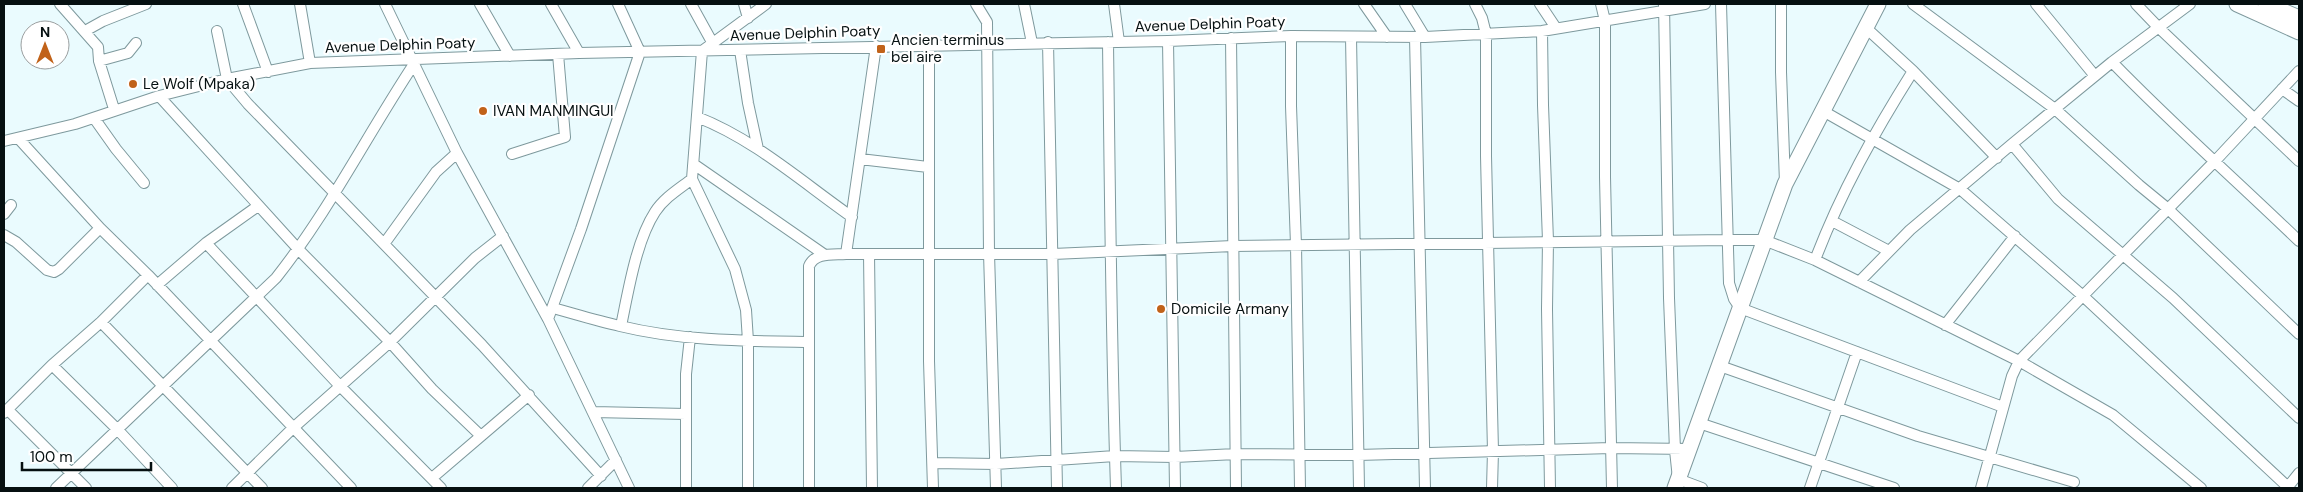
<svg xmlns="http://www.w3.org/2000/svg" width="2303" height="492" viewBox="0 0 2303 492" font-family="'DM Sans',sans-serif">
	<style>
		.lines { fill: none; stroke-linecap: round; stroke-linejoin: round }
		.street-casing { stroke: #7e999d; stroke-width: 12 }
		.secondary-casing { stroke: #7e999d; stroke-width: 17 }
		.street { stroke: #fff; stroke-width: 10 }
		.secondary { stroke: #fff; stroke-width: 15 }
		.poi-dot { fill: #c16219; stroke: #fff; stroke-width: 2 }
		.labels { text-anchor: middle; stroke-width: 4.5; stroke-linejoin: round; paint-order: stroke }
		.street-label { font-size: 15px; fill: #061011; stroke: #fff }
		.poi-label { font-size: 15px; fill: #061011; stroke: #fff; text-anchor: start }
	</style>
	<rect width="100%" height="100%" fill="#eafbfe"/>
	<g class="lines">
		<defs>
			<path id="street" d="M 60,4 L 98,47 L 99,61 L 114,109
				M 243,4 L 268,72
				M 300,4 L 310,63
				M 385,4 L 457,153 L 548,319 L 629,488
				M 480,4 L 510,56
				M 551,4 L 579,53
				M 691,4 L 712,42
				M 744,4 L 748,18
				M 976,4 L 987,22 L 989,253 L 996,488
				M 1024,4 L 1032,43
				M 1114,4 L 1119,42
				M 1364,4 L 1387,37
				M 1405,4 L 1425,37
				M 1475,4 L 1482,18 L 1486,34 L 1486,156 L 1493,451 L 1492,488
				M 1540,4 L 1556,28
				M 1601,4 L 1605,21 L 1605,177 L 1612,488
				M 1664,4 L 1669,298 L 1675,450 L 1678,479 L 1702,488
				M 1721,4 L 1729,283 L 1734,299 L 1740,308 L 2003,407
				M 1781,4 L 1781,72 L 1785,183
				M 1913,4 L 2055,109 L 2139,185 L 2167,208 L 2299,334
				M 2036,4 L 2095,76
				M 2136,4 L 2159,28 L 2299,161
				M 1865,27 L 1913,71 L 1997,158
				M 85,31 L 103,21 L 146,4
				M 217,31 L 227,79 L 248,104 L 482,345 L 601,476
				M 1542,31 L 1543,105 L 1548,241 L 1547,309 L 1550,488
				M 1291,36 L 1291,106 L 1296,245 L 1300,488
				M 1351,37 L 1359,488
				M 1415,37 L 1425,488
				M 1231,38 L 1236,488
				M 1168,41 L 1175,488
				M 1048,42 L 1057,488
				M 1108,42 C 1110,191 1111,339 1116,488
				M 929,46 L 929,361 L 933,488
				M 740,50 L 748,103 L 758,149
				M 99,61 L 128,53 L 136,43
				M 2112,62 C 2172,124 2237,181 2299,241
				M 2282,89 L 2299,101
				M 159,96 L 299,250 L 390,342 L 432,389 L 480,435
				M 1823,111 L 1960,189 L 2083,296 L 2289,488
				M 697,117 C 754,139 802,182 852,217
				M 94,118 L 116,149 L 144,183
				M 18,138 L 100,228 L 148,275 L 351,488
				M 4,141 L 75,124 L 159,96 L 227,79 L 310,63 L 579,53 L 1168,41 L 1291,36 L 1425,37 L 1542,31 L 1705,4
				M 2012,144 L 2058,199 L 2173,298 L 2299,418
				M 512,154 L 565,137 L 558,54
				M 860,159 L 928,167
				M 695,165 L 825,255
				M 4,214 L 11,205
				M 1832,221 L 1889,251
				M 4,235 L 16,242 L 47,270 L 54,272 L 59,269 L 100,228
				M 206,243 L 339,385 L 441,488
				M 384,244 L 436,172 L 457,153
				M 846,254 L 876,46
				M 869,254 L 872,488
				M 1815,260 C 1841,192 1874,133 1913,71
				M 1859,282 L 1910,230 L 2012,144 L 2112,62 L 2190,4
				M 157,285 L 206,243 L 258,206
				M 553,308 C 575,314 598,321 620,326 C 681,341 745,341 807,342
				M 548,319 L 581,229 L 640,52 L 618,4
				M 101,322 L 262,488
				M 1945,325 L 2015,236
				M 621,326 C 628,293 636,241 655,212 C 664,198 679,189 692,179
				M 52,365 L 117,429 L 172,488
				M 1720,366 L 1918,436 L 2074,482
				M 8,410 L 86,488
				M 593,412 L 686,414
				M 4,413 L 52,365 L 101,322 L 148,275
				M 1699,423 L 1894,488
				M 933,463 L 996,464 L 1115,456 L 1175,457 L 1236,454 L 1358,455 L 1611,448 L 1690,449
				M 432,478 L 529,395
				M 56,488 L 276,278 C 329,211 367,135 414,64
				M 232,488 L 293,428 L 390,342 L 475,258 L 503,236
				M 588,488 L 616,460
				M 686,488 L 686,374 L 690,337
				M 748,488 L 748,341 L 746,310 L 735,269 L 692,179 L 702,51 L 766,4
				M 809,488 L 809,266 C 815,252 833,255 846,254 L 1053,254 L 1233,246 L 1728,240 L 1764,240 L 1815,260 L 2019,361 L 2113,415 L 2201,488
				M 1810,488 L 1857,352
				M 1981,488 L 2012,376 L 2019,361 L 2216,160 L 2299,71
				M 2287,488 L 2299,473"/>
			<path id="secondary" d="M 2237,4 L 2299,32
				M 2266,4 L 2299,18
				M 1675,488 L 1785,184 L 1878,4"/>
		</defs>
		<use href="#street" class="street-casing"/>
		<use href="#secondary" class="secondary-casing"/>
		<use href="#street" class="street"/>
		<use href="#secondary" class="secondary"/>
	</g>
	<g class="poi-dot">
		<rect x="876" y="44" width="10" height="10" rx="2.5"/>
		<circle cx="133" cy="84" r="5"/>
		<circle cx="483" cy="111" r="5"/>
		<circle cx="1161" cy="309" r="5"/>
	</g>
	<g class="labels">
		<g class="street-label">
			<text transform="translate(1210 24) rotate(-2)" y="5">Avenue Delphin Poaty</text>
			<text transform="translate(805 33) rotate(-2)" y="5">Avenue Delphin Poaty</text>
			<text transform="translate(400 45) rotate(-2)" y="5">Avenue Delphin Poaty</text>
		</g>
		<g class="poi-label">
			<text x="891" y="45">Ancien terminus<tspan x="891" dy="17">bel aire</tspan></text>
			<text x="143" y="89">Le Wolf (Mpaka)</text>
			<text x="493" y="116">IVAN MANMINGUI</text>
			<text x="1171" y="314">Domicile Armany</text>
		</g>
	</g>
	<rect width="2303" height="492" fill="none" stroke="#061011" stroke-width="10"/>
	<g transform="translate(45 45)"><circle r="24" fill="#ffffff" stroke="#9b9fa0"/>
	<path d="M0-4L9 19L0 12L-9 19Z" fill="#c16219"/>
	<text y="-8" font-size="14" font-weight="bold" text-anchor="middle" fill="#061011">N</text>
	</g>
	<path d="M22 462v8h129v-8" fill="none" stroke="#061011" stroke-width="2.5"/>
	<text x="30" y="462" font-size="15" fill="#061011" stroke="#ffffff" stroke-width="4" paint-order="stroke">100 m</text>
</svg>
